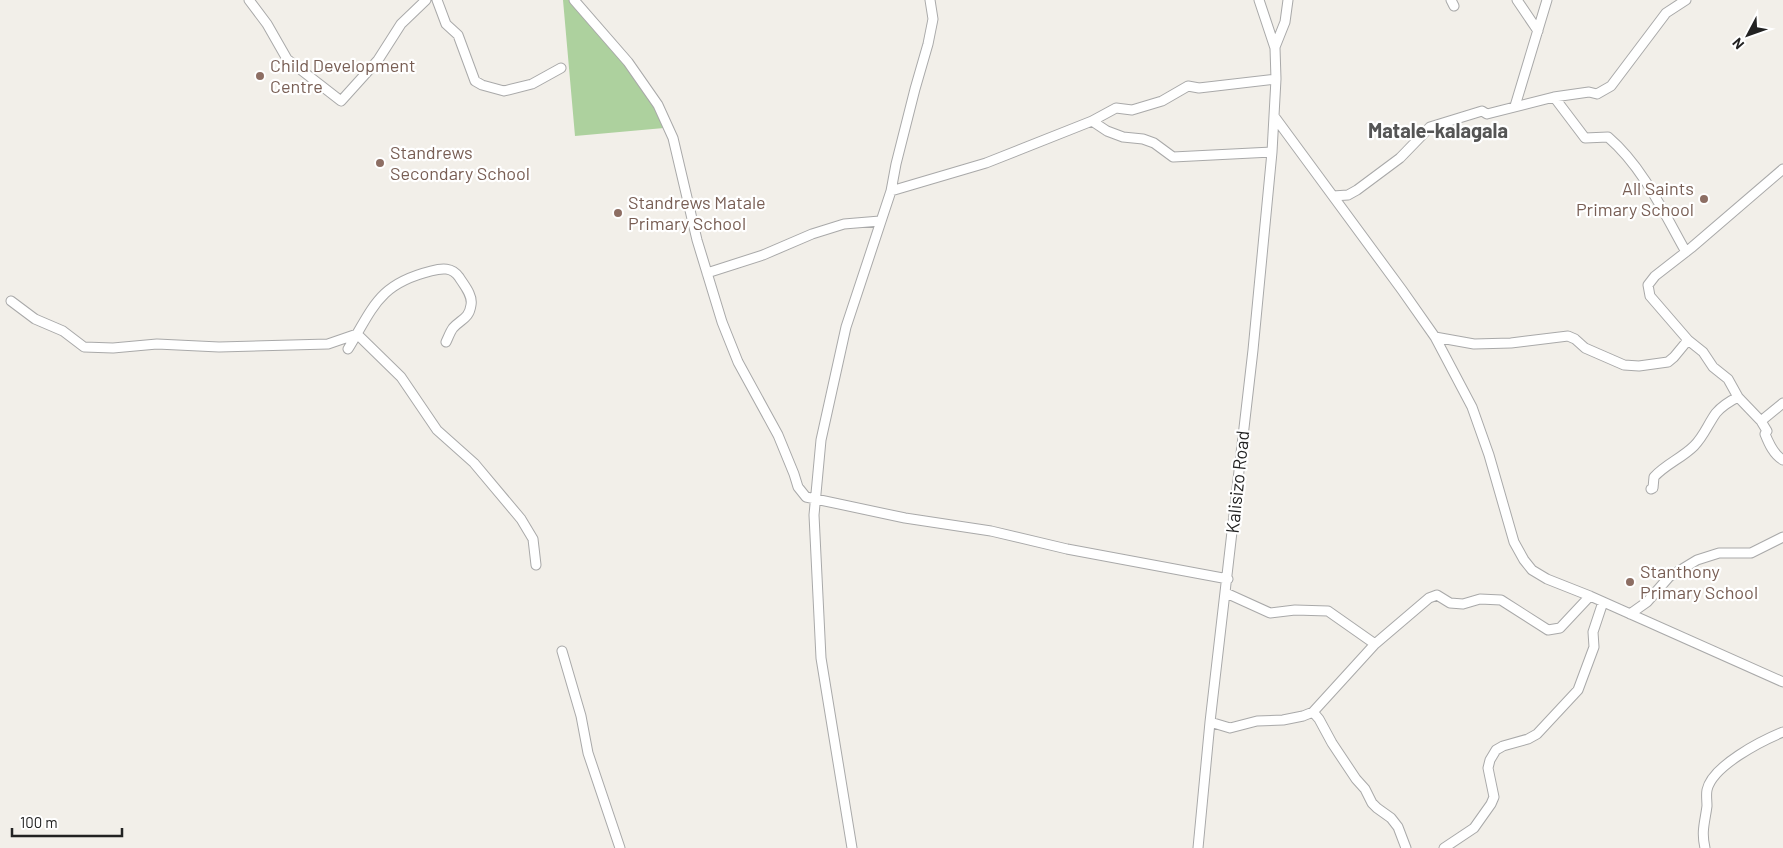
<svg xmlns="http://www.w3.org/2000/svg" width="1783" height="848" viewBox="0 0 1783 848" font-family="Barlow,sans-serif">
	<style>
		.forest { fill: #add19e }
		.lines { fill: none; stroke-linecap: round; stroke-linejoin: round }
		.minor-casing { stroke: #a9a9a9; stroke-width: 11 }
		.minor { stroke: #fff; stroke-width: 9 }
		.education-dot { fill: #8d6e63; stroke: #fff; stroke-width: 2 }
		.labels { text-anchor: middle; stroke-width: 4.5; stroke-linejoin: round; paint-order: stroke }
		.education-label { font-size: 18px; fill: #785e54; stroke: #fff; text-anchor: start }
		.street-label { font-size: 18px; fill: #222; stroke: #fff }
		.quarter-label { font-size: 20px; font-weight: bold; fill: #555; stroke: #fff }
	</style>
	<rect width="100%" height="100%" fill="#f2efe9"/>
	<path class="forest" d="M 563,0 L 571,0 C 602,38 647,83 664,128 L 575,136 Z"/>
	<g class="lines">
		<defs>
			<path id="minor" d="M 249,0 L 267,24 L 287,59 L 341,101 L 378,60 L 401,24 L 426,0
				M 437,0 L 446,24 L 458,35 L 475,81 L 482,85 L 504,91 L 532,84 L 561,68
				M 574,0 L 628,62 L 658,105 L 673,138 L 697,240 L 722,322 L 738,362 L 778,435 L 794,474 L 798,487 L 806,497 L 905,518 L 991,531 L 1067,549 L 1228,579
				M 1451,0 L 1454,6
				M 1517,0 L 1538,31
				M 1275,47 L 1285,22 L 1288,0
				M 1554,97 L 1585,138 L 1608,137 C 1643,167 1664,213 1686,252
				M 1515,106 L 1547,0
				M 1274,116 L 1402,290 L 1435,337 L 1472,407 L 1489,455 L 1514,542 L 1524,560 L 1532,570 L 1547,579 L 1590,596 L 1783,682
				M 1092,121 L 1116,108 L 1132,110 L 1162,101 L 1188,86 L 1199,88 L 1276,79
				M 891,191 L 986,163 L 1092,121 L 1107,131 L 1123,137 L 1143,139 L 1154,143 L 1173,157 L 1272,152
				M 1333,196 L 1348,195 L 1357,190 L 1400,158 L 1430,127 L 1482,111 L 1487,114 L 1554,97 L 1589,92 L 1597,94 L 1611,86 L 1666,13 L 1686,0
				M 707,273 L 763,255 L 812,234 L 844,224 L 880,221
				M 11,301 L 35,319 L 63,331 L 84,347 L 113,348 L 157,344 L 219,347 L 328,344 L 357,334 L 401,377 L 437,430 L 474,463 L 521,519 L 533,539 L 536,565
				M 1435,337 L 1474,344 L 1511,343 L 1568,336 L 1575,339 L 1585,348 L 1624,365 L 1639,366 L 1668,362 L 1674,357 L 1688,340
				M 348,349 C 374,306 379,284 431,271 C 442,268 452,267 459,277 C 464,285 473,295 471,305 C 469,319 461,319 453,328 C 450,332 448,338 446,342
				M 1738,397 L 1728,379 L 1713,367 L 1703,352 L 1688,340 L 1650,296 L 1648,285 L 1655,276 L 1691,248 L 1783,169
				M 1761,421 L 1767,431 L 1765,434 C 1769,444 1774,455 1783,460
				M 1651,489 L 1653,488 L 1654,477 C 1666,464 1682,458 1694,446 C 1704,436 1708,424 1716,413 C 1722,406 1730,401 1738,397 L 1761,421 L 1783,403
				M 1226,593 L 1270,613 L 1295,610 L 1328,611 L 1375,644 L 1313,712
				M 1630,614 L 1647,602 L 1669,577 L 1697,560 L 1719,553 L 1751,553 L 1783,537
				M 1375,644 L 1429,598 L 1437,595 L 1450,603 L 1463,604 L 1480,599 L 1501,600 L 1548,630 L 1560,628 L 1590,596
				M 562,651 L 581,716 L 588,753 L 620,848
				M 1210,722 L 1230,728 L 1257,721 L 1283,720 L 1303,716 L 1313,712 L 1319,719 L 1332,743 L 1356,779 L 1365,789 L 1372,803 L 1377,808 L 1391,818 L 1398,827 L 1406,848
				M 852,848 L 821,658 L 814,515 L 821,440 L 846,327 L 891,191 L 896,164 L 915,89 L 928,44 L 933,19 L 930,0
				M 1198,848 L 1210,722 L 1253,350 L 1272,152 L 1276,79 L 1275,48 L 1259,0
				M 1444,848 L 1474,828 L 1491,804 L 1494,797 L 1488,768 L 1490,760 L 1496,750 L 1503,746 L 1528,739 L 1537,734 L 1578,690 L 1594,647 L 1593,632 L 1603,602
				M 1705,848 C 1701,831 1705,822 1707,806 C 1707,801 1706,795 1707,790 C 1712,766 1761,741 1783,732"/>
		</defs>
		<use href="#minor" class="minor-casing"/>
		<use href="#minor" class="minor"/>
	</g>
	<g class="education-dot">
		<circle cx="260" cy="76" r="5"/>
		<circle cx="380" cy="163" r="5"/>
		<circle cx="1704" cy="199" r="5"/>
		<circle cx="618" cy="213" r="5"/>
		<circle cx="1630" cy="582" r="5"/>
	</g>
	<g class="labels">
		<g class="education-label">
			<text x="270" y="72">Child Development<tspan x="270" dy="21">Centre</tspan></text>
			<text x="390" y="159">Standrews<tspan x="390" dy="21">Secondary School</tspan></text>
			<text x="1694" y="195" text-anchor="end">All Saints<tspan x="1694" dy="21">Primary School</tspan></text>
			<text x="628" y="209">Standrews Matale<tspan x="628" dy="21">Primary School</tspan></text>
			<text x="1640" y="578">Stanthony<tspan x="1640" dy="21">Primary School</tspan></text>
		</g>
		<g class="street-label">
			<text transform="translate(1238 482) rotate(-84)" y="6">Kalisizo Road</text>
		</g>
		<g class="quarter-label">
			<text x="1438" y="138">Matale-kalagala</text>
		</g>
	</g>
	<g transform="translate(1748 35) rotate(229)" stroke="#ffffff" stroke-width="4" paint-order="stroke">
	<path d="M0-4L9 19L0 12L-9 19Z" fill="#222222"/>
	<text y="-8" font-size="14" font-weight="bold" text-anchor="middle" fill="#222222">N</text>
	</g>
	<path d="M12 828v8h110v-8" fill="none" stroke="#222222" stroke-width="2.5"/>
	<text x="20" y="828" font-size="15" fill="#222222" stroke="#ffffff" stroke-width="4" paint-order="stroke">100 m</text>
</svg>
